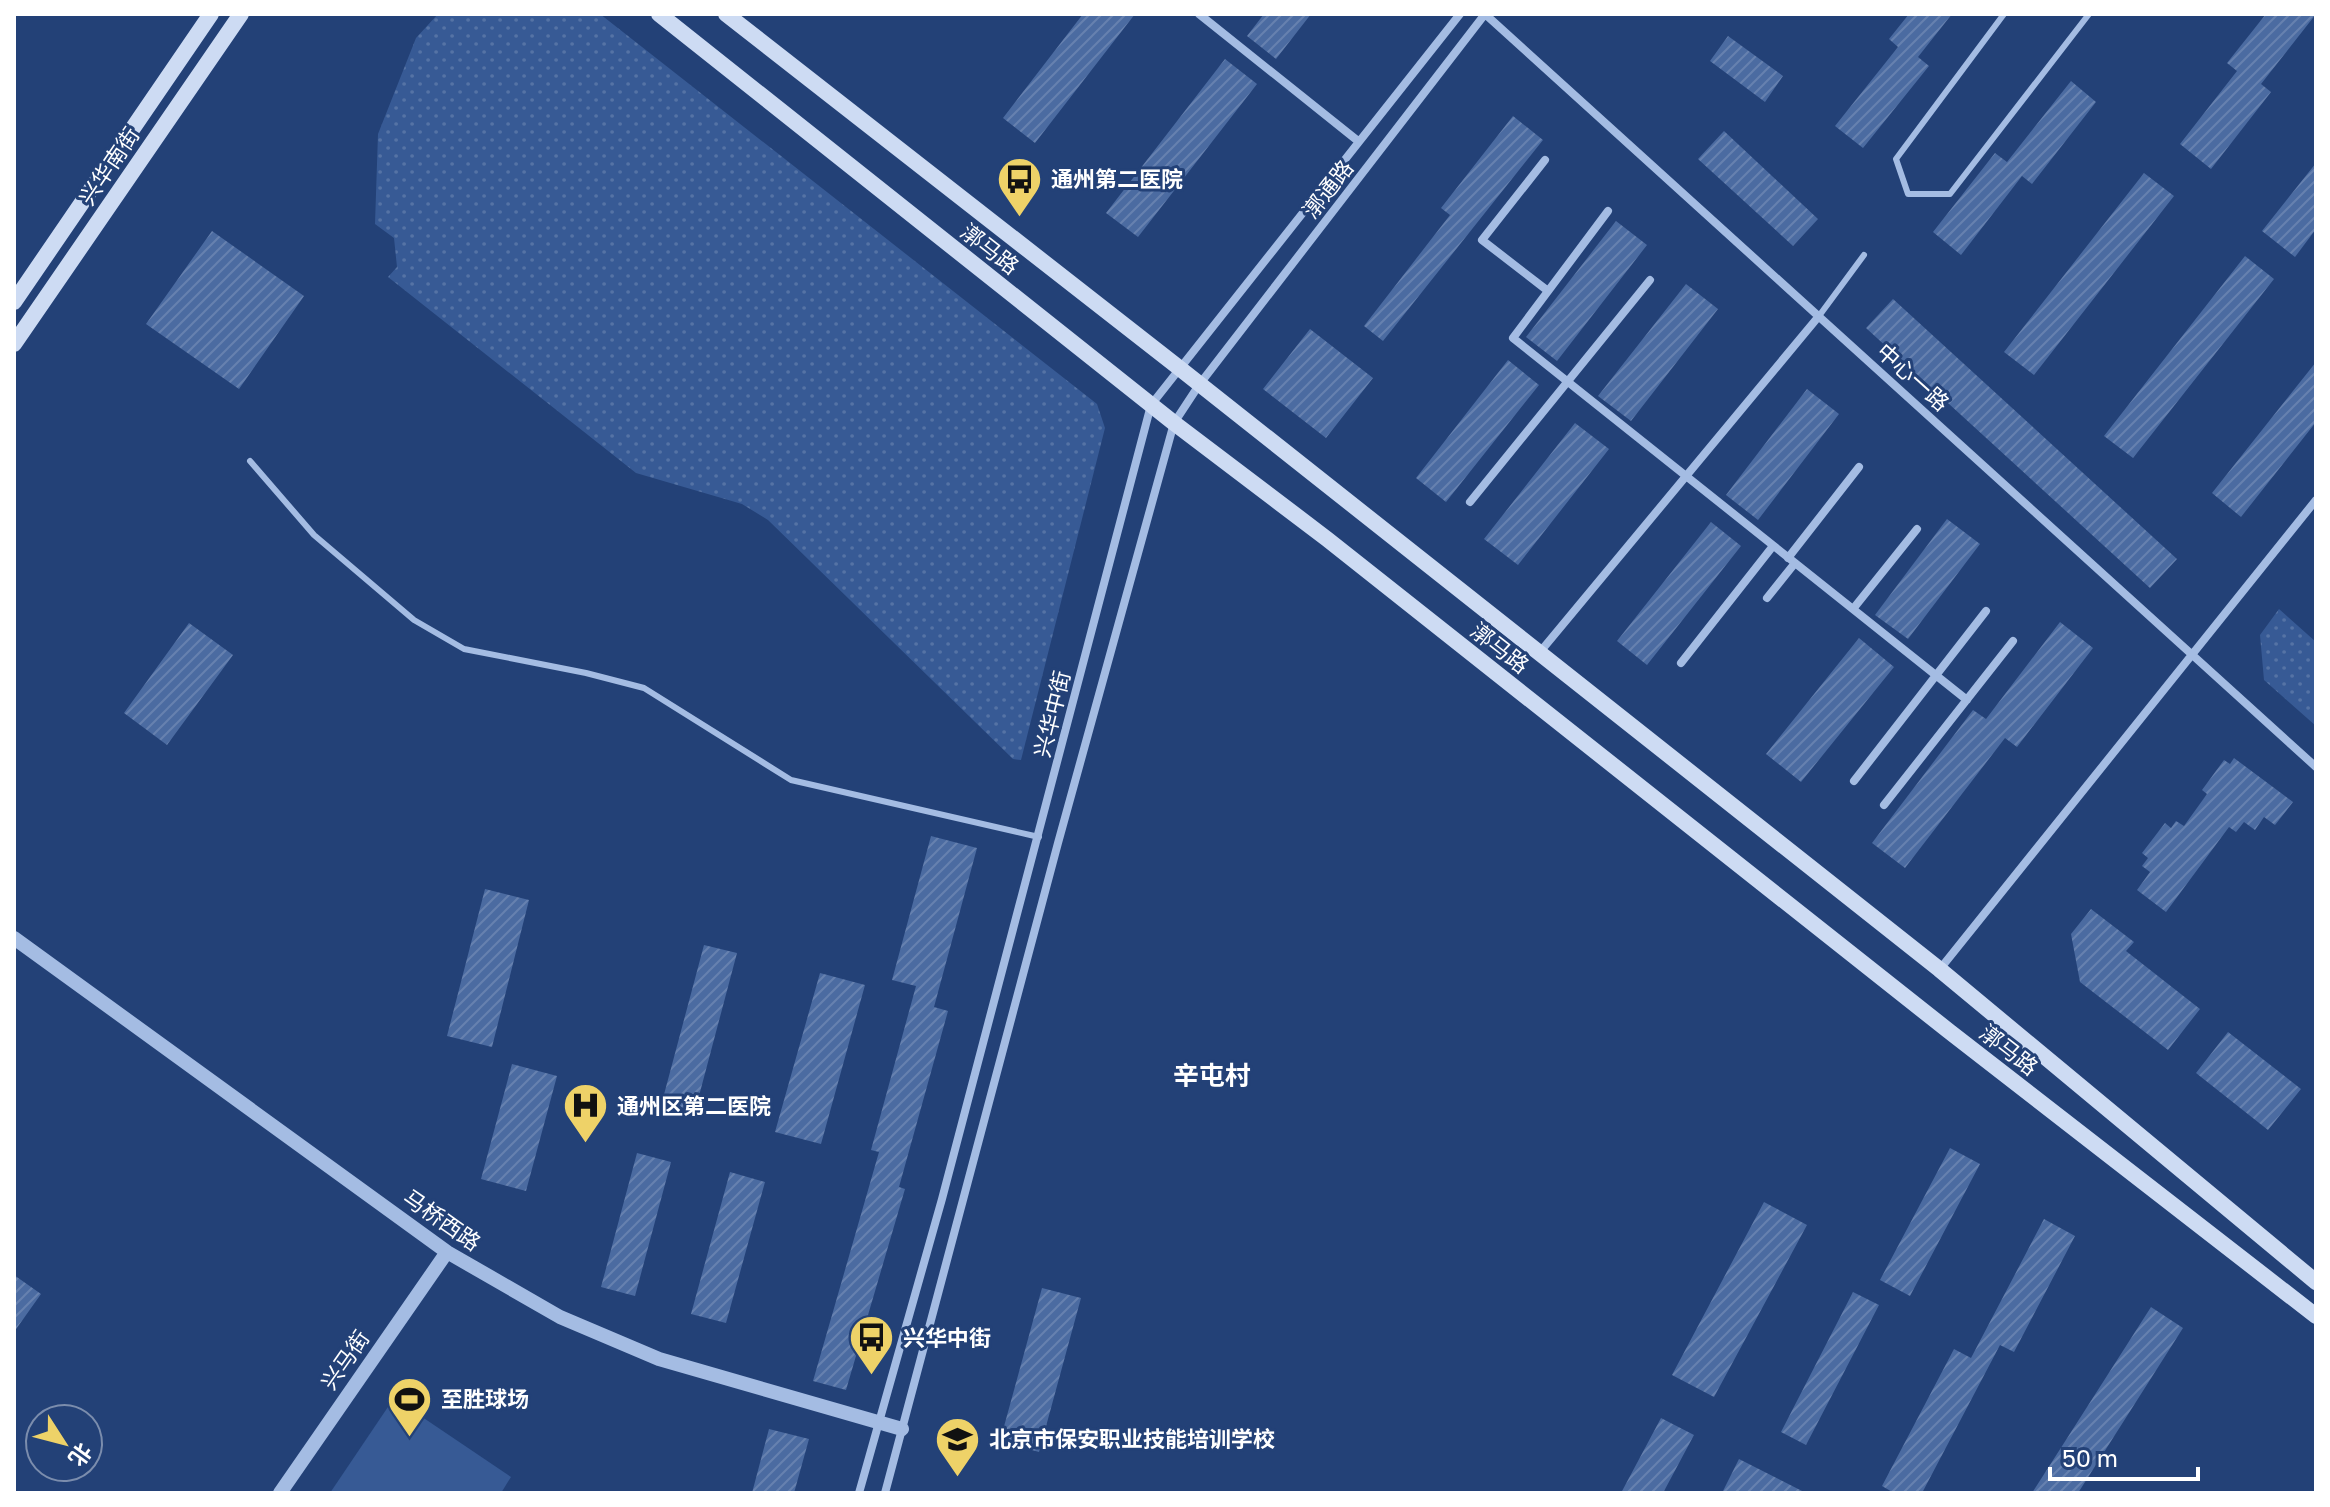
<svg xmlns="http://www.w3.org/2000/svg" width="2330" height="1507" viewBox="0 0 2330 1507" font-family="'Golos Text','Noto Sans SC',sans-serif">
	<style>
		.grass { fill: #375a95 }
		.park { fill: url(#park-dots) }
		.building { fill: url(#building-hatch) }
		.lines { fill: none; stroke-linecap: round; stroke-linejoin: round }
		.service { stroke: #a4bce3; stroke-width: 6 }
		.minor { stroke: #a4bce3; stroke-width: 8 }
		.tertiary { stroke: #a4bce3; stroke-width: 14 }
		.secondary { stroke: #cddbf3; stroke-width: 16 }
		.labels { text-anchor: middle; stroke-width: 6; stroke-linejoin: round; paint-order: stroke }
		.street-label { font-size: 22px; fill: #fff; stroke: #234177 }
		.poi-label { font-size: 22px; font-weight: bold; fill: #fff; stroke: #234177; text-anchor: start }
		.quarter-label { font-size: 26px; font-weight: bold; fill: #fff; stroke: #234177 }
	</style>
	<defs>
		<pattern id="park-dots" width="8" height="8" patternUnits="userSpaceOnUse" patternTransform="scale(2)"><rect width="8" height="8" fill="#375a95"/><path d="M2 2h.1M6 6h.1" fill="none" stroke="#5573a5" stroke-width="1.8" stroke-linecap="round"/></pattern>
		<pattern id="building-hatch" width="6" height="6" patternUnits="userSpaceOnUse" patternTransform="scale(2)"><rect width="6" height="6" fill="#4b6ba1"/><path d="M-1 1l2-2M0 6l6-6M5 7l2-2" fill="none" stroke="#6681af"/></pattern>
	</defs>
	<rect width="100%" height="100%" fill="#234177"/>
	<path class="grass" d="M 394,1398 L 511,1477 L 501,1493 L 330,1493 Z"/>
	<path class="park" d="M 438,14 L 600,14 L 1097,404 L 1105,428 L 1021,760 L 1013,759 L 768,520 L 742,504 L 636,473 L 388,277 L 397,267 L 394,238 L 375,224 L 378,134 L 416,38 Z
		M 2279,609 L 2316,642 L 2316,726 L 2264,680 L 2260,635 Z"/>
	<path class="building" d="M 1083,14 L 1135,14 L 1035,143 L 1003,118 Z
		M 1264,14 L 1311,14 L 1276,59 L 1247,36 Z
		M 1909,14 L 1952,14 L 1918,57 L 1929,66 L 1863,148 L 1835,126 L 1898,47 L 1889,39 Z
		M 2266,14 L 2316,14 L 2261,84 L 2271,92 L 2211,169 L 2180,144 L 2237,71 L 2227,63 Z
		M 1728,36 L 1783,76 L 1765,102 L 1710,61 Z
		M 1225,59 L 1257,84 L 1138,237 L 1106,213 Z
		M 2071,81 L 2096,102 L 2032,184 L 2022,176 L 1961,255 L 1933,232 L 1995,153 L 2007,162 Z
		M 1513,116 L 1543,140 L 1383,341 L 1364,326 L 1450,215 L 1441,208 Z
		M 1724,131 L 1818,219 L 1793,246 L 1698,159 Z
		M 2316,163 L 2316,229 L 2295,257 L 2262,231 Z
		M 2144,173 L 2174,196 L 2034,375 L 2004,352 Z
		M 1616,221 L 1647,245 L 1557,361 L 1526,337 Z
		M 212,231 L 304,296 L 239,389 L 146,324 Z
		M 2245,256 L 2274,279 L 2133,458 L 2104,436 Z
		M 1686,284 L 1718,309 L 1631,421 L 1598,396 Z
		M 1893,299 L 2177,559 L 2150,588 L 1866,328 Z
		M 1310,329 L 1373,378 L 1326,438 L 1263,389 Z
		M 1508,360 L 1539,385 L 1446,502 L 1416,478 Z
		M 2316,362 L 2316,422 L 2241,517 L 2212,493 Z
		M 1807,389 L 1839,414 L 1758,520 L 1726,495 Z
		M 1575,423 L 1609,449 L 1518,565 L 1484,539 Z
		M 1947,519 L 1980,544 L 1908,639 L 1875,615 Z
		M 1711,522 L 1741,546 L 1647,665 L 1617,641 Z
		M 2060,622 L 2093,648 L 2017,747 L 2005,738 L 1905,868 L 1872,843 L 1973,710 L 1986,719 Z
		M 189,623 L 233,655 L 167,745 L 124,713 Z
		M 1859,638 L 1894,667 L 1801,782 L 1766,754 Z
		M 2234,758 L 2293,802 L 2275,825 L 2264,817 L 2255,830 L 2244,822 L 2236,832 L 2229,827 L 2166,912 L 2137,890 L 2150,872 L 2142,866 L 2148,858 L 2142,853 L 2165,823 L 2171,828 L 2176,821 L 2184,826 L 2207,794 L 2202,790 L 2224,760 L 2230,764 Z
		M 931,836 L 977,848 L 934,1007 L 948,1011 L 899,1187 L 905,1189 L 846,1390 L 813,1381 L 879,1152 L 871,1150 L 916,986 L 892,980 Z
		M 485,889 L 529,900 L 492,1047 L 447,1036 Z
		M 2091,909 L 2134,942 L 2126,951 L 2200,1009 L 2168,1050 L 2080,982 L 2071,934 Z
		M 704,945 L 737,953 L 695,1111 L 662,1102 Z
		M 820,973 L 865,985 L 821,1144 L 775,1132 Z
		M 2228,1032 L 2301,1089 L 2268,1130 L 2196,1073 Z
		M 512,1064 L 557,1076 L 526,1191 L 481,1179 Z
		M 1950,1148 L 1980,1164 L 1910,1296 L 1880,1280 Z
		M 637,1153 L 671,1162 L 635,1296 L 601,1287 Z
		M 730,1172 L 765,1182 L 726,1323 L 691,1314 Z
		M 1764,1202 L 1807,1225 L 1714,1397 L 1672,1375 Z
		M 2044,1219 L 2075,1236 L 2014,1352 L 2000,1345 L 1922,1493 L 1894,1493 L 1882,1486 L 1954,1349 L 1971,1358 Z
		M 14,1275 L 41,1294 L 14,1332 Z
		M 1042,1288 L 1081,1298 L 1039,1452 L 1000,1441 Z
		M 1853,1292 L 1879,1305 L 1806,1445 L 1781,1432 Z
		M 2151,1307 L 2183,1328 L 2078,1493 L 2032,1493 Z
		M 1661,1418 L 1694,1435 L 1663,1493 L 1621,1493 Z
		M 769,1429 L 809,1439 L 794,1493 L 752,1493 Z
		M 1739,1459 L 1806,1493 L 1722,1493 Z"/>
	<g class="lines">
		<path class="service" d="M 2004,14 L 1896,159 L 1908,194 L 1950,194 L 2089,14
			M 1819,316 L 1864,255
			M 250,461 L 314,535 L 414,620 L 464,649 L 586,673 L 644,688 L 791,780 L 1039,837"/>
		<path class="minor" d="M 1199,14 L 1358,141
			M 1485,14 L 2316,767
			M 1545,160 L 1482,240 L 1548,291
			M 1608,211 L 1513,338 L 1967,700
			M 1470,502 L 1650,280
			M 1788,558 L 1859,467
			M 1767,598 L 1795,563
			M 1853,609 L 1917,529
			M 1540,652 L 1819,316
			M 1681,663 L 1773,546
			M 1854,781 L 1986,611
			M 1884,805 L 2013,641
			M 1940,969 L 2316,500
			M 859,1493 L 942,1199 L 1151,405 L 1460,14
			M 885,1493 L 1058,843 L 1174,423 L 1199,385 L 1485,14"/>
		<path class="tertiary" d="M 14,938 L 447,1252 L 560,1317 L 659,1359 L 902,1429
			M 280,1493 L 447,1252"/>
		<path class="secondary" d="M 659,14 L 1174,423 L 1327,539 L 1950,1032 L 2316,1316
			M 726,14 L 1178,367 L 1939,969 L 2316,1282
			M 14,302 L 211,14
			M 14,344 L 241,14"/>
	</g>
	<defs>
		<symbol id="bus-pin" viewBox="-11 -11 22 30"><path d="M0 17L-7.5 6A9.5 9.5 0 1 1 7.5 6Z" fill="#eed268" stroke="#234177"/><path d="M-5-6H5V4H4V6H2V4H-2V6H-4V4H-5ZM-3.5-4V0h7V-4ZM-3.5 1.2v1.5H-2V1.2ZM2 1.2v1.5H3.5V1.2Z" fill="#111"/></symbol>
		<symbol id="hospital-pin" viewBox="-11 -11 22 30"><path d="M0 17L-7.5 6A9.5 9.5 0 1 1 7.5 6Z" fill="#eed268" stroke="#234177"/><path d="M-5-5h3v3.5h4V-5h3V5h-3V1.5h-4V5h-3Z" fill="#111"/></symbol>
		<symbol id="stadium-pin" viewBox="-11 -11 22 30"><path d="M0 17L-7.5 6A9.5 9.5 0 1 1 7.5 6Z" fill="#eed268" stroke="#234177"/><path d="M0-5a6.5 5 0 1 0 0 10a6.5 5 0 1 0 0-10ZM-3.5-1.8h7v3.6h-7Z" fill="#111"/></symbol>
		<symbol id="university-pin" viewBox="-11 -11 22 30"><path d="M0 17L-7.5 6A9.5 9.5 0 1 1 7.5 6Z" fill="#eed268" stroke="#234177"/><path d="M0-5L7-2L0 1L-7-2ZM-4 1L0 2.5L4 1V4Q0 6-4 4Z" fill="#111"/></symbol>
	</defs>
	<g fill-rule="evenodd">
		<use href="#bus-pin" x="994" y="154" width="51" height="69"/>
		<use href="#hospital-pin" x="560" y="1080" width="51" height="69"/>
		<use href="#bus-pin" x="846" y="1312" width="51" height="69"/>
		<use href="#stadium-pin" x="384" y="1374" width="51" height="69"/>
		<use href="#university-pin" x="932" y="1414" width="51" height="69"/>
	</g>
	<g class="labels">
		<g class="street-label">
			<text transform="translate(109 166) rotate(-56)" y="8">兴华南街</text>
			<text transform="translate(1328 189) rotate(-52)" y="8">漷通路</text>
			<text transform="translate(990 249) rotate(38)" y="8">漷马路</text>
			<text transform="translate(1913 377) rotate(42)" y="8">中心一路</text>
			<text transform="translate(1500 648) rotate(38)" y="8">漷马路</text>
			<text transform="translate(1052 714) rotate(-76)" y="8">兴华中街</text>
			<text transform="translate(2009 1050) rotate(38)" y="8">漷马路</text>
			<text transform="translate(442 1220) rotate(35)" y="8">马桥西路</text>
			<text transform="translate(345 1360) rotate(-55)" y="8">兴马街</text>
		</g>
		<g class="poi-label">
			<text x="1051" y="187">通州第二医院</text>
			<text x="617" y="1114">通州区第二医院</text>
			<text x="903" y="1346">兴华中街</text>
			<text x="441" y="1407">至胜球场</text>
			<text x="989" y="1447">北京市保安职业技能培训学校</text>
		</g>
		<g class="quarter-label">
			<text x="1212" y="1085">辛屯村</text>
		</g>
	</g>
	<rect width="2330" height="1507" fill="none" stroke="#ffffff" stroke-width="32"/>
	<g transform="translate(64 1443) rotate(126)"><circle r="38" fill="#234177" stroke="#7b8dad" stroke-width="2"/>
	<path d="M0-6L14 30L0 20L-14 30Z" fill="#eed268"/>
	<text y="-12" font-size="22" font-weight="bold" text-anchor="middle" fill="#ffffff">北</text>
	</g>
	<path d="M2050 1467v12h148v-12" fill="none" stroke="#ffffff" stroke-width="4"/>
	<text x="2062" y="1467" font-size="24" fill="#ffffff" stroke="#234177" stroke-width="6" paint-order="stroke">50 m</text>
</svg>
